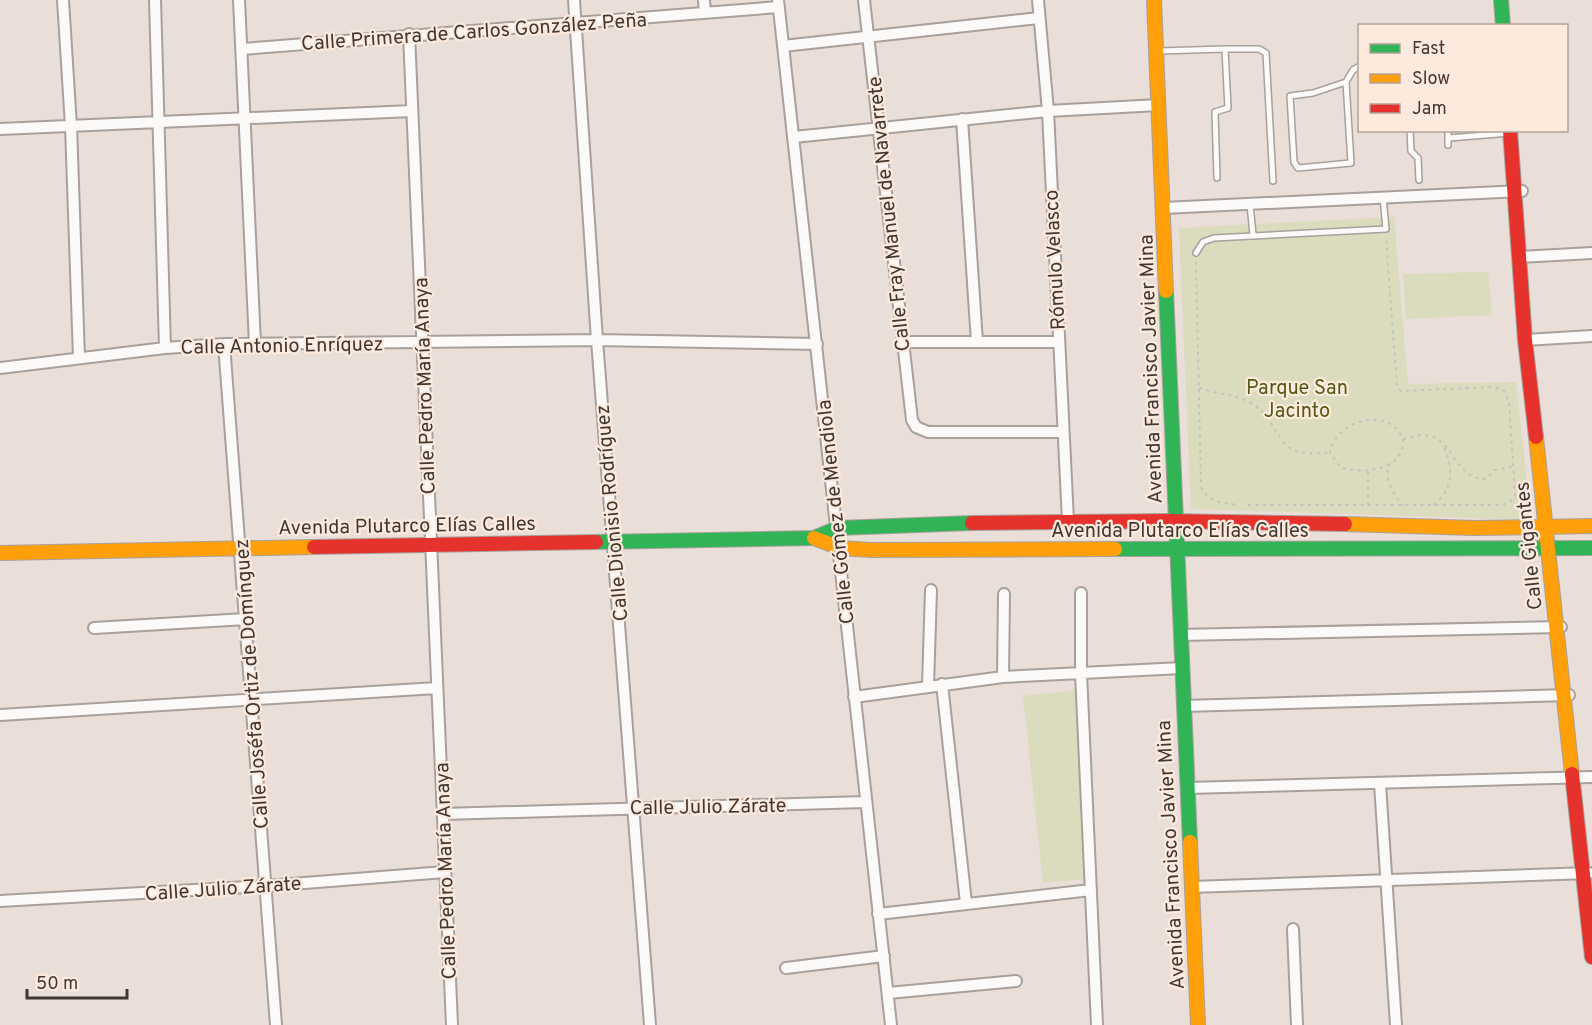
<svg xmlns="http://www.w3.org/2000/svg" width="1592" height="1025" viewBox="0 0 1592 1025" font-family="Overpass,sans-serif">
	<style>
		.green { fill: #dbdbbd }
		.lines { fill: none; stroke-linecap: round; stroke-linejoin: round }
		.lane-casing { stroke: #a9a09b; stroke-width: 8 }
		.street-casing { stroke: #a9a09b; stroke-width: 14 }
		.fast-casing { stroke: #a9a09b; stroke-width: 16 }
		.slow-casing { stroke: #a9a09b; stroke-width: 16 }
		.jam-casing { stroke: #a9a09b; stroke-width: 16 }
		.path { stroke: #c6c1bf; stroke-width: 2; stroke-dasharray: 3 4.5; stroke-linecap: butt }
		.lane { stroke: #fcfaf9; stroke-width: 5 }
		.street { stroke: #fcfaf9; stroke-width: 10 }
		.fast { stroke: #30b455; stroke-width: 14 }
		.slow { stroke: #ff9f0a; stroke-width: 14 }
		.jam { stroke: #e5322d; stroke-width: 14 }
		.labels { text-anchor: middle; stroke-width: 4.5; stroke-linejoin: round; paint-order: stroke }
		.street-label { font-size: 20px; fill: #403833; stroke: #feeadd }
		.park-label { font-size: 20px; fill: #525b14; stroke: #feeadd }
	</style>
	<rect width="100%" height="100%" fill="#e9ded8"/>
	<path class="green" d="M 1394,217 L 1408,384 L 1516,382 L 1531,520 L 1191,509 L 1179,228 Z
		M 1488,272 L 1492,315 L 1406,319 L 1403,274 Z
		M 1076,690 L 1084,879 L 1043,883 L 1023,696 Z"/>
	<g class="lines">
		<defs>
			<path id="lane" d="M 1225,49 L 1259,49 L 1266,53 L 1273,181
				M 1159,51 L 1225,49 L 1228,108 L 1215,112 L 1217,178
				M 1346,82 L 1351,163 L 1298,168 L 1294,162 L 1290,96 L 1313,93 L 1346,82 L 1353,70 L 1360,66
				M 1410,130 L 1411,151 L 1418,158 L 1419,180
				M 1449,138 L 1510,133
				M 1448,145 L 1448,130
				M 1250,204 L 1253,235
				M 1196,253 L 1203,242 L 1214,238 L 1386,229 L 1383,197"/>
			<path id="street" d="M 63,0 L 71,126 L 79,358
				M 155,0 L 165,348
				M 239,0 L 255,344
				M 574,0 L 597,340 L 650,1025
				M 704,0 L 705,13
				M 778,0 L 891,1025
				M 864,0 L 912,420 L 916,427 L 928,432 L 1062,432
				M 1038,0 L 1048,111 L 1068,521
				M 409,34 L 452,1025
				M 783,46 L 1039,18
				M 242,49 L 779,7
				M 962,119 L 977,342
				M 0,129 L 412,111
				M 794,137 L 1048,111 L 1159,105
				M 1163,208 L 1522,191
				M 1519,257 L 1592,253
				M 1525,340 L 1592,336
				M 902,342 L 1058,342
				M 224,344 L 276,1025
				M 0,368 L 165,348 L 224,344 L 597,340 L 817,344
				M 1081,593 L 1081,673 L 1097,1025
				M 94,628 L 246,619
				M 1181,635 L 1561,627
				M 1003,677 L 1004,594
				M 942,684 L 966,903
				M 928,686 L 931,590
				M 854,697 L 1003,677 L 1182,668
				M 1183,706 L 1569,695
				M 0,715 L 437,688
				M 1380,784 L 1396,1025
				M 1187,788 L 1592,777
				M 443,814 L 865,802
				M 1191,887 L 1589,873
				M 0,901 L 266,886 L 445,872
				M 878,914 L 1091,890
				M 1293,929 L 1297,1025
				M 786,968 L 884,956
				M 888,993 L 1016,981"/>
			<path id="fast" d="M 1501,0 L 1503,26
				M 1166,291 L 1190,842
				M 596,542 L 814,538 L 838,528 L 972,523
				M 1115,549 L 1592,548"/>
			<path id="slow" d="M 1154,0 L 1166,291
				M 1536,437 L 1572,774
				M 1345,524 L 1475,528 L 1592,526
				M 814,538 L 840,548 L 871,550 L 1115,549
				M 0,553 L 314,547
				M 1190,842 L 1198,1025"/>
			<path id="jam" d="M 1510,130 L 1525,340 L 1536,437
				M 972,523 L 1168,521 L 1345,524
				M 314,547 L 596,542
				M 1572,774 L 1592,957"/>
		</defs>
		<use href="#lane" class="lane-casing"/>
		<use href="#street" class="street-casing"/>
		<use href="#fast" class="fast-casing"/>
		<use href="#slow" class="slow-casing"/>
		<use href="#jam" class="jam-casing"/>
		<path class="path" d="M 1196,262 L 1201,487 C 1207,502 1222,502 1236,505
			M 1199,388 C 1216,394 1237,394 1253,404 C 1286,427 1271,461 1330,452
			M 1403,439 C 1405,471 1361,475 1340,467 L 1330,452 C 1336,420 1389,405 1403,439 C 1410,438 1416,435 1422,435 C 1455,435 1451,478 1486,479 L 1495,470 L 1514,466
			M 1390,463 C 1383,479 1393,493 1403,506
			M 1368,472 L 1368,505
			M 1248,505 L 1502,505 L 1510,502 L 1515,495 L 1509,401 L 1504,391 L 1494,387 L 1401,391 L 1397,387 L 1386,238
			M 1434,505 C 1454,487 1453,470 1444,446"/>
		<use href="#lane" class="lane"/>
		<use href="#street" class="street"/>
		<use href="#fast" class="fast"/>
		<use href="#slow" class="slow"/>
		<use href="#jam" class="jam"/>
	</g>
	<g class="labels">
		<g class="street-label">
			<text transform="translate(474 31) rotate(-4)" y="7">Calle Primera de Carlos González Peña</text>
			<text transform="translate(888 214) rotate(-96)" y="7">Calle Fray Manuel de Navarrete</text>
			<text transform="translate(1054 260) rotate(-93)" y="7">Rómulo Velasco</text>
			<text transform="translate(282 345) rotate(-1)" y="7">Calle Antonio Enríquez</text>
			<text transform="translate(1150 369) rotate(-92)" y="7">Avenida Francisco Javier Mina</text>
			<text transform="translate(424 386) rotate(-92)" y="7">Calle Pedro María Anaya</text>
			<text transform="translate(835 512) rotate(-96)" y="7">Calle Gómez de Mendiola</text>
			<text transform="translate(611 513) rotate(-95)" y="7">Calle Dionisio Rodríguez</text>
			<text transform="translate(407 525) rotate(-1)" y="7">Avenida Plutarco Elías Calles</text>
			<text x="1180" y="537">Avenida Plutarco Elías Calles</text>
			<text transform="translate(1528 546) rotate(-96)" y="7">Calle Gigantes</text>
			<text transform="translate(251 684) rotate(-94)" y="7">Calle Joséfa Ortiz de Domínguez</text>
			<text transform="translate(708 806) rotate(-1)" y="7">Calle Julio Zárate</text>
			<text transform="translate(1170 855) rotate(-93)" y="7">Avenida Francisco Javier Mina</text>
			<text transform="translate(445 871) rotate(-92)" y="7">Calle Pedro María Anaya</text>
			<text transform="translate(223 888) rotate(-4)" y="7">Calle Julio Zárate</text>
		</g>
		<g class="park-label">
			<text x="1297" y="394">Parque San<tspan x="1297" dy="23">Jacinto</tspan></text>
		</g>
	</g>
	<rect x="1358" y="24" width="210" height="108" fill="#feeadd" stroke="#b2a399" stroke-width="1.5"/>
	<rect x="1370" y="44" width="30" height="9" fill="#30b455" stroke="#b2a399" stroke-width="1.5"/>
	<text x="1412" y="54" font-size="18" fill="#403833">Fast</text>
	<rect x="1370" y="74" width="30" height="9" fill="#ff9f0a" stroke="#b2a399" stroke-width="1.5"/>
	<text x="1412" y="84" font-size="18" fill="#403833">Slow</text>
	<rect x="1370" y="104" width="30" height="9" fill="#e5322d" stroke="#b2a399" stroke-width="1.5"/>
	<text x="1412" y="114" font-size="18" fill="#403833">Jam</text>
	<path d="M27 989v9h100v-9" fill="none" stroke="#403833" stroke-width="3"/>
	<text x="36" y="989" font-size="18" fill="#403833" stroke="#feeadd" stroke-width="4.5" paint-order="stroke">50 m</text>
</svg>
